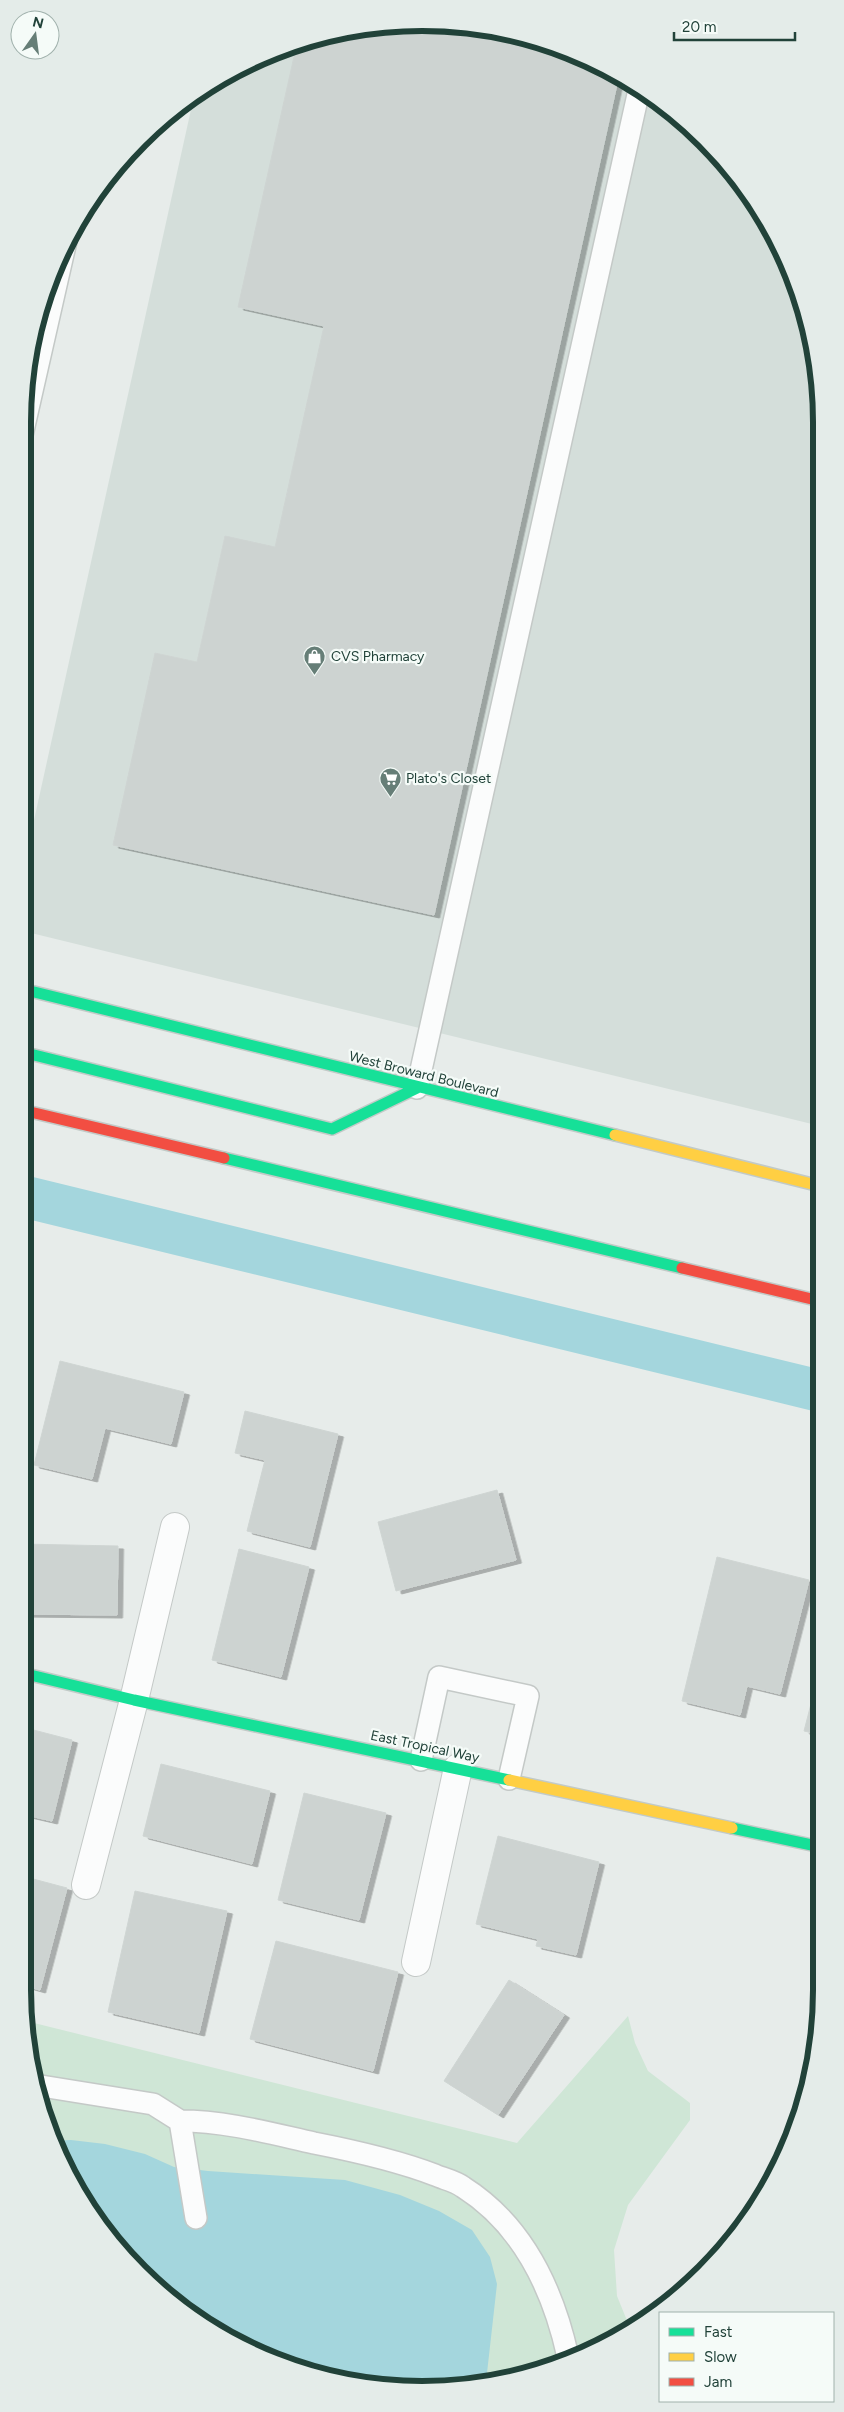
<svg xmlns="http://www.w3.org/2000/svg" width="844" height="2412" viewBox="0 0 844 2412" font-family="Figtree,sans-serif">
	<style>
		.built { fill: #d4deda }
		.green { fill: #cfe6d6 }
		.water { fill: #a4d6dd }
		.lines { fill: none; stroke-linecap: round; stroke-linejoin: round }
		.canal { stroke: #a4d6dd; stroke-width: 42 }
		.building { fill: #cdd3d1; stroke: #cfd5d3; filter: url(#shadow) }
		.lane-casing { stroke: #c4c9c7; stroke-width: 24 }
		.street-casing { stroke: #c4c9c7; stroke-width: 30 }
		.fast-casing { stroke: #c2cac7; stroke-width: 14 }
		.slow-casing { stroke: #c2cac7; stroke-width: 14 }
		.jam-casing { stroke: #c2cac7; stroke-width: 14 }
		.lane { stroke: #fbfcfc; stroke-width: 21 }
		.street { stroke: #fbfcfc; stroke-width: 28 }
		.fast { stroke: #16e098; stroke-width: 11 }
		.slow { stroke: #ffcf43; stroke-width: 11 }
		.jam { stroke: #f24e42; stroke-width: 11 }
		.labels { text-anchor: middle; stroke-width: 4.5; stroke-linejoin: round; paint-order: stroke }
		.poi-label { font-size: 14px; fill: #214239; stroke: #f5fbf8; text-anchor: start }
		.street-label { font-size: 14px; fill: #214239; stroke: #f5fbf8 }
		.rim { fill: none; stroke: #214239; stroke-width: 6 }
	</style>
	<defs>
		<filter id="shadow"><feDropShadow dx="5.5" dy="3" stdDeviation="0" flood-color="#0004"/></filter>
	</defs>
	<rect width="100%" height="100%" fill="#e7ecea"/>
	<path class="built" d="M 448,23 L 525,36 L 622,76 L 722,158 L 780,246 L 818,370 L 820,1126 L 23,931 L 23,870 L 194,96 L 222,76 L 293,44 L 370,26 Z"/>
	<path class="green" d="M 628,2016 L 635,2043 L 648,2071 L 690,2103 L 690,2120 L 628,2205 L 614,2250 L 617,2296 L 630,2328 L 525,2376 L 448,2389 L 370,2386 L 245,2348 L 179,2307 L 122,2254 L 53,2143 L 30,2068 L 26,2021 L 517,2143 Z"/>
	<path class="water" d="M 71,2140 L 105,2144 L 145,2154 L 174,2167 L 208,2171 L 345,2180 L 400,2195 L 439,2211 L 472,2230 L 490,2257 L 497,2284 L 486,2382 L 448,2389 L 370,2386 L 245,2348 L 179,2307 L 122,2254 L 52,2141 Z"/>
	<g class="lines">
		<path class="canal" d="M 22,1196 L 820,1391"/>
	</g>
	<path class="building" d="M 448,23 L 525,36 L 619,75 L 434,915 L 113,845 L 155,653 L 197,662 L 225,536 L 275,547 L 324,326 L 238,307 L 297,43 L 370,26 Z
		M 60,1361 L 184,1392 L 171,1444 L 105,1428 L 92,1479 L 34,1465 Z
		M 245,1411 L 338,1434 L 310,1547 L 247,1531 L 265,1460 L 235,1453 Z
		M 497,1490 L 516,1560 L 396,1591 L 378,1522 Z
		M 22,1544 L 118,1546 L 117,1615 L 22,1614 Z
		M 239,1549 L 309,1567 L 281,1677 L 212,1660 Z
		M 717,1557 L 809,1580 L 780,1694 L 747,1686 L 740,1715 L 682,1701 Z
		M 821,1665 L 821,1735 L 804,1731 Z
		M 22,1727 L 72,1740 L 52,1821 L 22,1814 Z
		M 161,1764 L 270,1791 L 252,1864 L 143,1836 Z
		M 304,1793 L 386,1813 L 359,1920 L 278,1900 Z
		M 498,1836 L 599,1862 L 576,1955 L 536,1946 L 538,1939 L 476,1924 Z
		M 22,1876 L 67,1888 L 40,1990 L 22,1985 Z
		M 135,1891 L 227,1911 L 199,2033 L 108,2012 Z
		M 276,1941 L 398,1972 L 373,2071 L 250,2039 Z
		M 509,1980 L 564,2015 L 498,2115 L 444,2081 Z"/>
	<g class="lines">
		<defs>
			<path id="lane" d="M 22,435 L 66,241
				M 417,1088 L 639,90
				M 421,1760 L 439,1677 L 528,1696 L 509,1779
				M 35,2085 L 153,2104 L 180,2121 L 196,2218
				M 180,2121 C 226,2121 269,2133 314,2143 C 355,2151 396,2160 435,2175 C 444,2179 455,2181 463,2187 C 523,2225 553,2289 568,2357"/>
			<path id="street" d="M 86,1885 L 134,1700 L 175,1527
				M 416,1962 L 458,1768"/>
			<path id="fast" d="M 22,989 L 615,1135
				M 22,1052 L 332,1129 L 417,1088
				M 224,1158 L 682,1268
				M 22,1673 L 134,1700 L 509,1780
				M 732,1828 L 821,1847"/>
			<path id="slow" d="M 615,1135 L 820,1186
				M 509,1780 L 732,1828"/>
			<path id="jam" d="M 22,1110 L 224,1158
				M 682,1268 L 820,1301"/>
		</defs>
		<use href="#lane" class="lane-casing"/>
		<use href="#street" class="street-casing"/>
		<use href="#fast" class="fast-casing"/>
		<use href="#slow" class="slow-casing"/>
		<use href="#jam" class="jam-casing"/>
		<use href="#lane" class="lane"/>
		<use href="#street" class="street"/>
		<use href="#fast" class="fast"/>
		<use href="#slow" class="slow"/>
		<use href="#jam" class="jam"/>
	</g>
	<defs>
		<symbol id="shop-pin" viewBox="-11 -11 22 30"><path d="M0 17L-7.5 6A9.5 9.5 0 1 1 7.5 6Z" fill="#667e77" stroke="#f5fbf8"/><path d="M-5-2.5h2.3a2.7 3.5 0 0 1 5.4 0H5L5.5 6h-11ZM-1.5-2.5h3a1.5 2.3 0 0 0-3 0Z" fill="#fff"/></symbol>
		<symbol id="supermarket-pin" viewBox="-11 -11 22 30"><path d="M0 17L-7.5 6A9.5 9.5 0 1 1 7.5 6Z" fill="#667e77" stroke="#f5fbf8"/><path d="M-6-5.5h2.5l.6 2H6L4.5 2H-2.5L-4.4-4H-6ZM-1.5 3.2a1.3 1.3 0 1 0 .1 0ZM3 3.2a1.3 1.3 0 1 0 .1 0Z" fill="#fff"/></symbol>
	</defs>
	<g fill-rule="evenodd">
		<use href="#shop-pin" x="302" y="644" width="25" height="34"/>
		<use href="#supermarket-pin" x="378" y="766" width="25" height="34"/>
	</g>
	<g class="labels">
		<g class="poi-label">
			<text x="331" y="661">CVS Pharmacy</text>
			<text x="406" y="783">Plato's Closet</text>
		</g>
		<g class="street-label">
			<text transform="translate(424 1074) rotate(14)" y="5">West Broward Boulevard</text>
			<text transform="translate(425 1746) rotate(12)" y="5">East Tropical Way</text>
		</g>
	</g>
	<path d="M0 0H844V2412H0ZM422 31H422A391 391 0 0 1 813 422V1990A391 391 0 0 1 422 2381H422A391 391 0 0 1 31 1990V422A391 391 0 0 1 422 31Z" fill="#e4ece9" fill-rule="evenodd"/>
	<path class="rim" d="M422 31H422A391 391 0 0 1 813 422V1990A391 391 0 0 1 422 2381H422A391 391 0 0 1 31 1990V422A391 391 0 0 1 422 31Z"/>
	<rect x="659" y="2312" width="175" height="90" fill="#f5fbf8" stroke="#a0b1ac"/>
	<rect x="669" y="2328" width="25" height="8" fill="#16e098" stroke="#a0b1ac"/>
	<text x="704" y="2337" font-size="15" fill="#214239">Fast</text>
	<rect x="669" y="2353" width="25" height="8" fill="#ffcf43" stroke="#a0b1ac"/>
	<text x="704" y="2362" font-size="15" fill="#214239">Slow</text>
	<rect x="669" y="2378" width="25" height="8" fill="#f24e42" stroke="#a0b1ac"/>
	<text x="704" y="2387" font-size="15" fill="#214239">Jam</text>
	<g transform="translate(35 35) rotate(14)"><circle r="24" fill="#f5fbf8" stroke="#a0b1ac"/>
	<path d="M0-4L9 19L0 12L-9 19Z" fill="#667e77"/>
	<text y="-8" font-size="14" font-weight="bold" text-anchor="middle" fill="#214239">N</text>
	</g>
	<path d="M674 32v8h121v-8" fill="none" stroke="#214239" stroke-width="2.5"/>
	<text x="682" y="32" font-size="15" fill="#214239" stroke="#f5fbf8" stroke-width="4" paint-order="stroke">20 m</text>
</svg>
